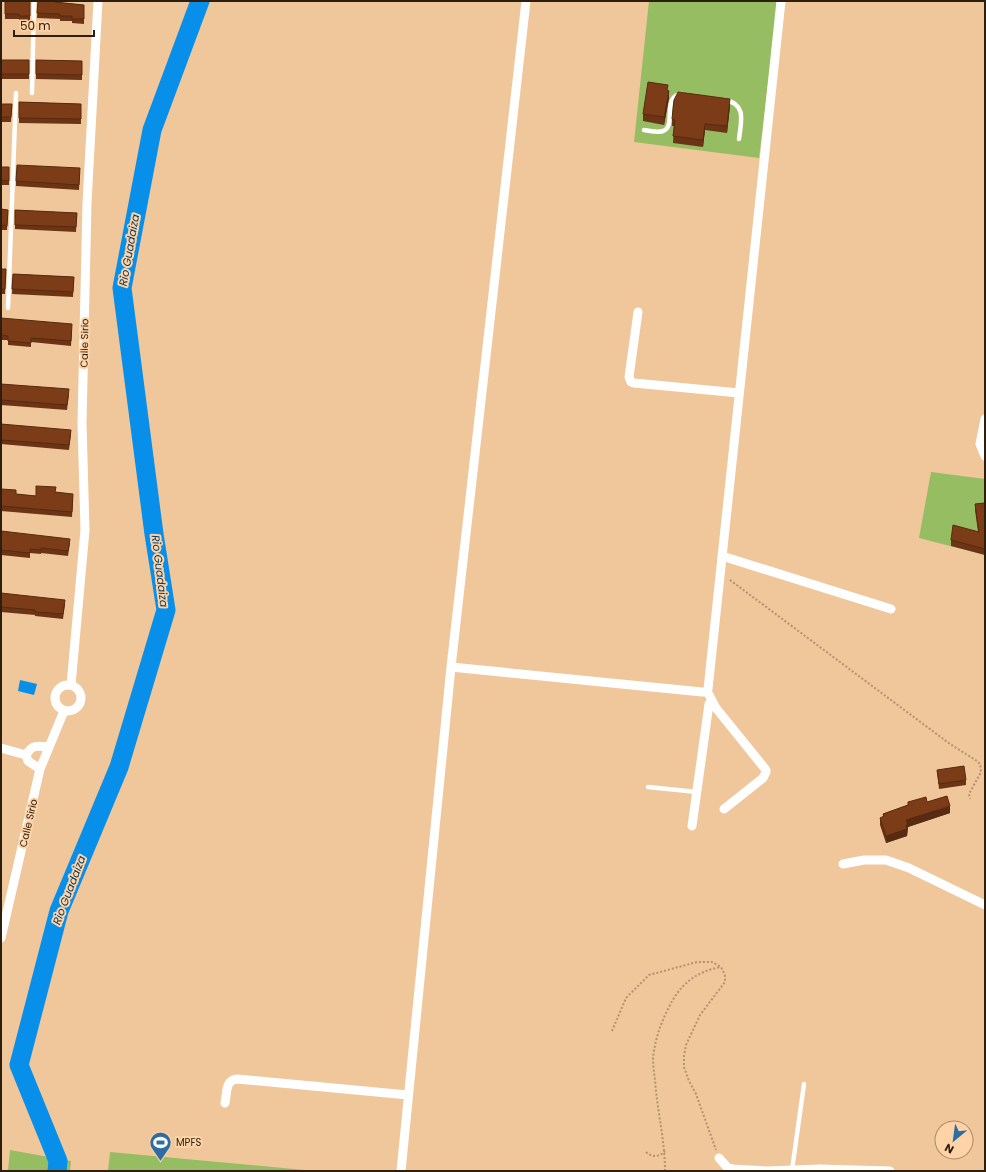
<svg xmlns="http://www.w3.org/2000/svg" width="986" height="1172" viewBox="0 0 986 1172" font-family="Poppins,sans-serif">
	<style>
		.green { fill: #97bd62 }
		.water { fill: #088fe9 }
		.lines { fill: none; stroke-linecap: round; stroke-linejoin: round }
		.river { stroke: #088fe9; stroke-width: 19 }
		.path { stroke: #b4926f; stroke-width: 2; stroke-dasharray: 2 2; stroke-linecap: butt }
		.service { stroke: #fff; stroke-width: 4.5 }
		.minor { stroke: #fff; stroke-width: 9 }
		.wall { fill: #6b3415 }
		.shaded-wall { fill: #572a11 }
		.building { fill: #7c3c18; stroke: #572a11 }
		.labels { text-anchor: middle; stroke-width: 4; stroke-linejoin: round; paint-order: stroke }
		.street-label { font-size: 10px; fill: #2d1e0d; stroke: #fdd3a7 }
		.poi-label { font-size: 10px; fill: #2d1e0d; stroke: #fdd3a7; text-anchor: start }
		.water-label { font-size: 11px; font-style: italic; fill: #083659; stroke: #fdd3a7 }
	</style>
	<rect width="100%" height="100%" fill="#f0c69b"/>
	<path class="green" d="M 649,1 L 778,1 L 759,158 L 634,142 Z
		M 931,472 L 985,479 L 985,555 L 919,538 Z
		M 10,1150 L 71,1161 L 70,1171 L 8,1171 Z
		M 110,1152 L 315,1171 L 108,1171 Z"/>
	<path class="water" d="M 20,680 L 37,684 L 34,695 L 18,691 Z"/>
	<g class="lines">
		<path class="river" d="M 57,1171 L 58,1161 L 19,1065 L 59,911 L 119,767 L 166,610 L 154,534 L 122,288 L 152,130 L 200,1"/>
		<path class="path" d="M 730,580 L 950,744 L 977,761 L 980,764 L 981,772 L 969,794 L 970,799
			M 612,1031 L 626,998 L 649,975 L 697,962 L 712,962 L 721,967 L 725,975 L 725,982 L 700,1015 L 686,1045 L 684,1056 L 684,1067 L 689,1081 L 696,1094 L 716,1150
			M 646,1152 C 652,1158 660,1157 665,1151
			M 665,1171 C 665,1140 657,1110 655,1080 C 654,1073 653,1065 653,1058 C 655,1040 660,1025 668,1009 C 680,984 695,972 721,967"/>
		<path class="service" d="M 32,93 L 34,1
			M 725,100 C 747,104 741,122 739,139
			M 644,130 C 649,131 657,133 663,131 C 677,127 661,95 682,94
			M 8,308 L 16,93
			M 648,787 L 697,792
			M 792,1170 L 804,1084"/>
		<path class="minor" d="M 638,312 L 629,377 L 631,382 L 634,383 L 739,393
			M 985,419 L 980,444 L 985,456
			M 722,556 L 891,609
			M 451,667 L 702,692 L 706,692 L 708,689 L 781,1
			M55 698a13 13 0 1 1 26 0a13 13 0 1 1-26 0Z
			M 71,685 L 85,530 L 82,423 L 87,203 L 98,1
			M 707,691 L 716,708 L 766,770 L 766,772 L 763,778 L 724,809
			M 1,748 L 26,755
			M 40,769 L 28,761 L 26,755 C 33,744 37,746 49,747
			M 692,826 L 709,704 L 712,700
			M 843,864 L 864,860 L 886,860 L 909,868 L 985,905
			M 1,938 L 40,769 L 64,711
			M 225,1103 C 227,1094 225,1080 237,1079 L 408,1095
			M 719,1158 L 727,1167 L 733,1169 L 767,1171 L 820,1169 L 890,1171
			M 401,1171 L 451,667 L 526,1"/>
	</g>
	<path class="wall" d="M 5,1 L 30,1 L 30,21 L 19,20 L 19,19 L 5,19 Z
		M 38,1 L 55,2 L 84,5 L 84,24 L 72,23 L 72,21 L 60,21 L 60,19 L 37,18 Z
		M 1,60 L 29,60 L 29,79 L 1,79 Z
		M 36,60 L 82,61 L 82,80 L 36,79 Z
		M 668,90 L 669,98 L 664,125 L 643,121 L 643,114 Z
		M 19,102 L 81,104 L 81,124 L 19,123 Z
		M 1,104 L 12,104 L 11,122 L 1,122 Z
		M 730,106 L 727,133 L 705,130 L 703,147 L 673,143 L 674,126 L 672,126 L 672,119 Z
		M 1,167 L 9,167 L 9,185 L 1,185 Z
		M 80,168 L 79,190 L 16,186 L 16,181 Z
		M 1,209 L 8,210 L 7,230 L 1,230 Z
		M 15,210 L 77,213 L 76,232 L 15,229 Z
		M 1,269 L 6,269 L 5,294 L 1,294 Z
		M 13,274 L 74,277 L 73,297 L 12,294 Z
		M 1,318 L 72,329 L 71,346 L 31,342 L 31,347 L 8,345 L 8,340 L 1,340 Z
		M 1,384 L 69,394 L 67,410 L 1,405 Z
		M 1,424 L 71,434 L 69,450 L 1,444 Z
		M 1,489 L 16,494 L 36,496 L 56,492 L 73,499 L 72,517 L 1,511 Z
		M 985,503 L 985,555 L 951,546 L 951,540 L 978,532 L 975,510 L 975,504 Z
		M 1,531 L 70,543 L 68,556 L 41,553 L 41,554 L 30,553 L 30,558 L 1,555 Z
		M 1,593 L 65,604 L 63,619 L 35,616 L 35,615 L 1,612 Z
		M 937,770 L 966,780 L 966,785 L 939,789 Z
		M 908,802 L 950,813 L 908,827 L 907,836 L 886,843 L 880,825 L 880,818 L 883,817 L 883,814 L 908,805 Z"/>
	<path class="shaded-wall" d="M 669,91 L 669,98 L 664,125 L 664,117 Z
		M 730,99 L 730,106 L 727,133 L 727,126 Z
		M 705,124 L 705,130 L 703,147 L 703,140 Z
		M 950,806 L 950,813 L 908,827 L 907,836 L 886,843 L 886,836 L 906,820 Z"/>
	<path class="building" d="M 5,1 L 30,1 L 30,16 L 19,16 L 19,14 L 5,14 Z
		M 38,1 L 55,1 L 55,2 L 84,5 L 84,19 L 72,19 L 72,16 L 60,16 L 60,14 L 37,13 Z
		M 1,60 L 29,60 L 29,74 L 1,74 Z
		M 36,60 L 82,61 L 82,75 L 36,74 Z
		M 648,82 L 668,85 L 667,90 L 669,91 L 664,117 L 643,114 Z
		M 678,92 L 730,99 L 727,126 L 705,124 L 703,140 L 673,136 L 675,120 L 672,119 L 674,100 Z
		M 19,102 L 81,104 L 81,119 L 19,118 Z
		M 1,104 L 12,104 L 11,117 L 1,117 Z
		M 17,165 L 80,168 L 79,185 L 16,181 Z
		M 1,167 L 9,167 L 9,181 L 1,180 Z
		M 1,209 L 8,210 L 7,226 L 1,225 Z
		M 15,210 L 77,213 L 76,227 L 15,225 Z
		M 1,269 L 6,269 L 5,289 L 1,289 Z
		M 13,274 L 74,277 L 73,292 L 12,289 Z
		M 1,318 L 72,324 L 71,341 L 31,338 L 31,343 L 8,341 L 8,336 L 1,335 Z
		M 1,384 L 69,389 L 67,405 L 1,400 Z
		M 1,424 L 71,430 L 69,445 L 1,440 Z
		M 36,486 L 56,487 L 55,492 L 73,494 L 72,512 L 1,506 L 1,489 L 16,490 L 16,494 L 36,496 Z
		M 985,503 L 985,549 L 951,540 L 953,525 L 979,532 L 975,504 Z
		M 1,531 L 70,539 L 68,551 L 41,548 L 41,550 L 30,549 L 30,553 L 1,550 Z
		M 1,593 L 65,600 L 63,614 L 35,612 L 35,610 L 1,607 Z
		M 964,766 L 966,780 L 939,784 L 937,770 Z
		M 947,796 L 950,806 L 906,820 L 908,825 L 906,825 L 907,829 L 886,836 L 880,818 L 884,816 L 883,814 L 908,805 L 908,802 L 926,797 L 927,802 Z"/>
	<defs>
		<symbol id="stadium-pin" viewBox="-11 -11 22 30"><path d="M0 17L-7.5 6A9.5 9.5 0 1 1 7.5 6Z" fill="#2d6da3" stroke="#fdd3a7"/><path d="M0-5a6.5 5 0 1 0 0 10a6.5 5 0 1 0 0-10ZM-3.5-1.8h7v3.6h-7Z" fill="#fff"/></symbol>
	</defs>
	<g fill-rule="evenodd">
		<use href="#stadium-pin" x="148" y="1130" width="25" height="34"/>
	</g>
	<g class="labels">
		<g class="street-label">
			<text transform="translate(84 343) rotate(-89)" y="4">Calle Sirio</text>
			<text transform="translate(28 823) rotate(-77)" y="4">Calle Sirio</text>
		</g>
		<g class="poi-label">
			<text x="176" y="1146">MPFS</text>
		</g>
		<g class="water-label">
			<text transform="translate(129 250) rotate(-80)" y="4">Rio Guadaiza</text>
			<text transform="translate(160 571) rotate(83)" y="4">Rio Guadaiza</text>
			<text transform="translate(69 890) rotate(-69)" y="4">Rio Guadaiza</text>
		</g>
	</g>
	<rect width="986" height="1172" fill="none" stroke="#2d1e0d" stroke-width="4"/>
	<g transform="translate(954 1140) rotate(209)"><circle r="19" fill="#fdd3a7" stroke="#aa8b69"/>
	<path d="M0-3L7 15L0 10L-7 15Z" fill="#2d6da3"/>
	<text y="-6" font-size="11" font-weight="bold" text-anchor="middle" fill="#2d1e0d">N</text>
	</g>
	<path d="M14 30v6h80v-6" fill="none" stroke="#2d1e0d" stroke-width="2"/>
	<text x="20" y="30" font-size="12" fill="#2d1e0d" stroke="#fdd3a7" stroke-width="3" paint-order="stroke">50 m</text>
</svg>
